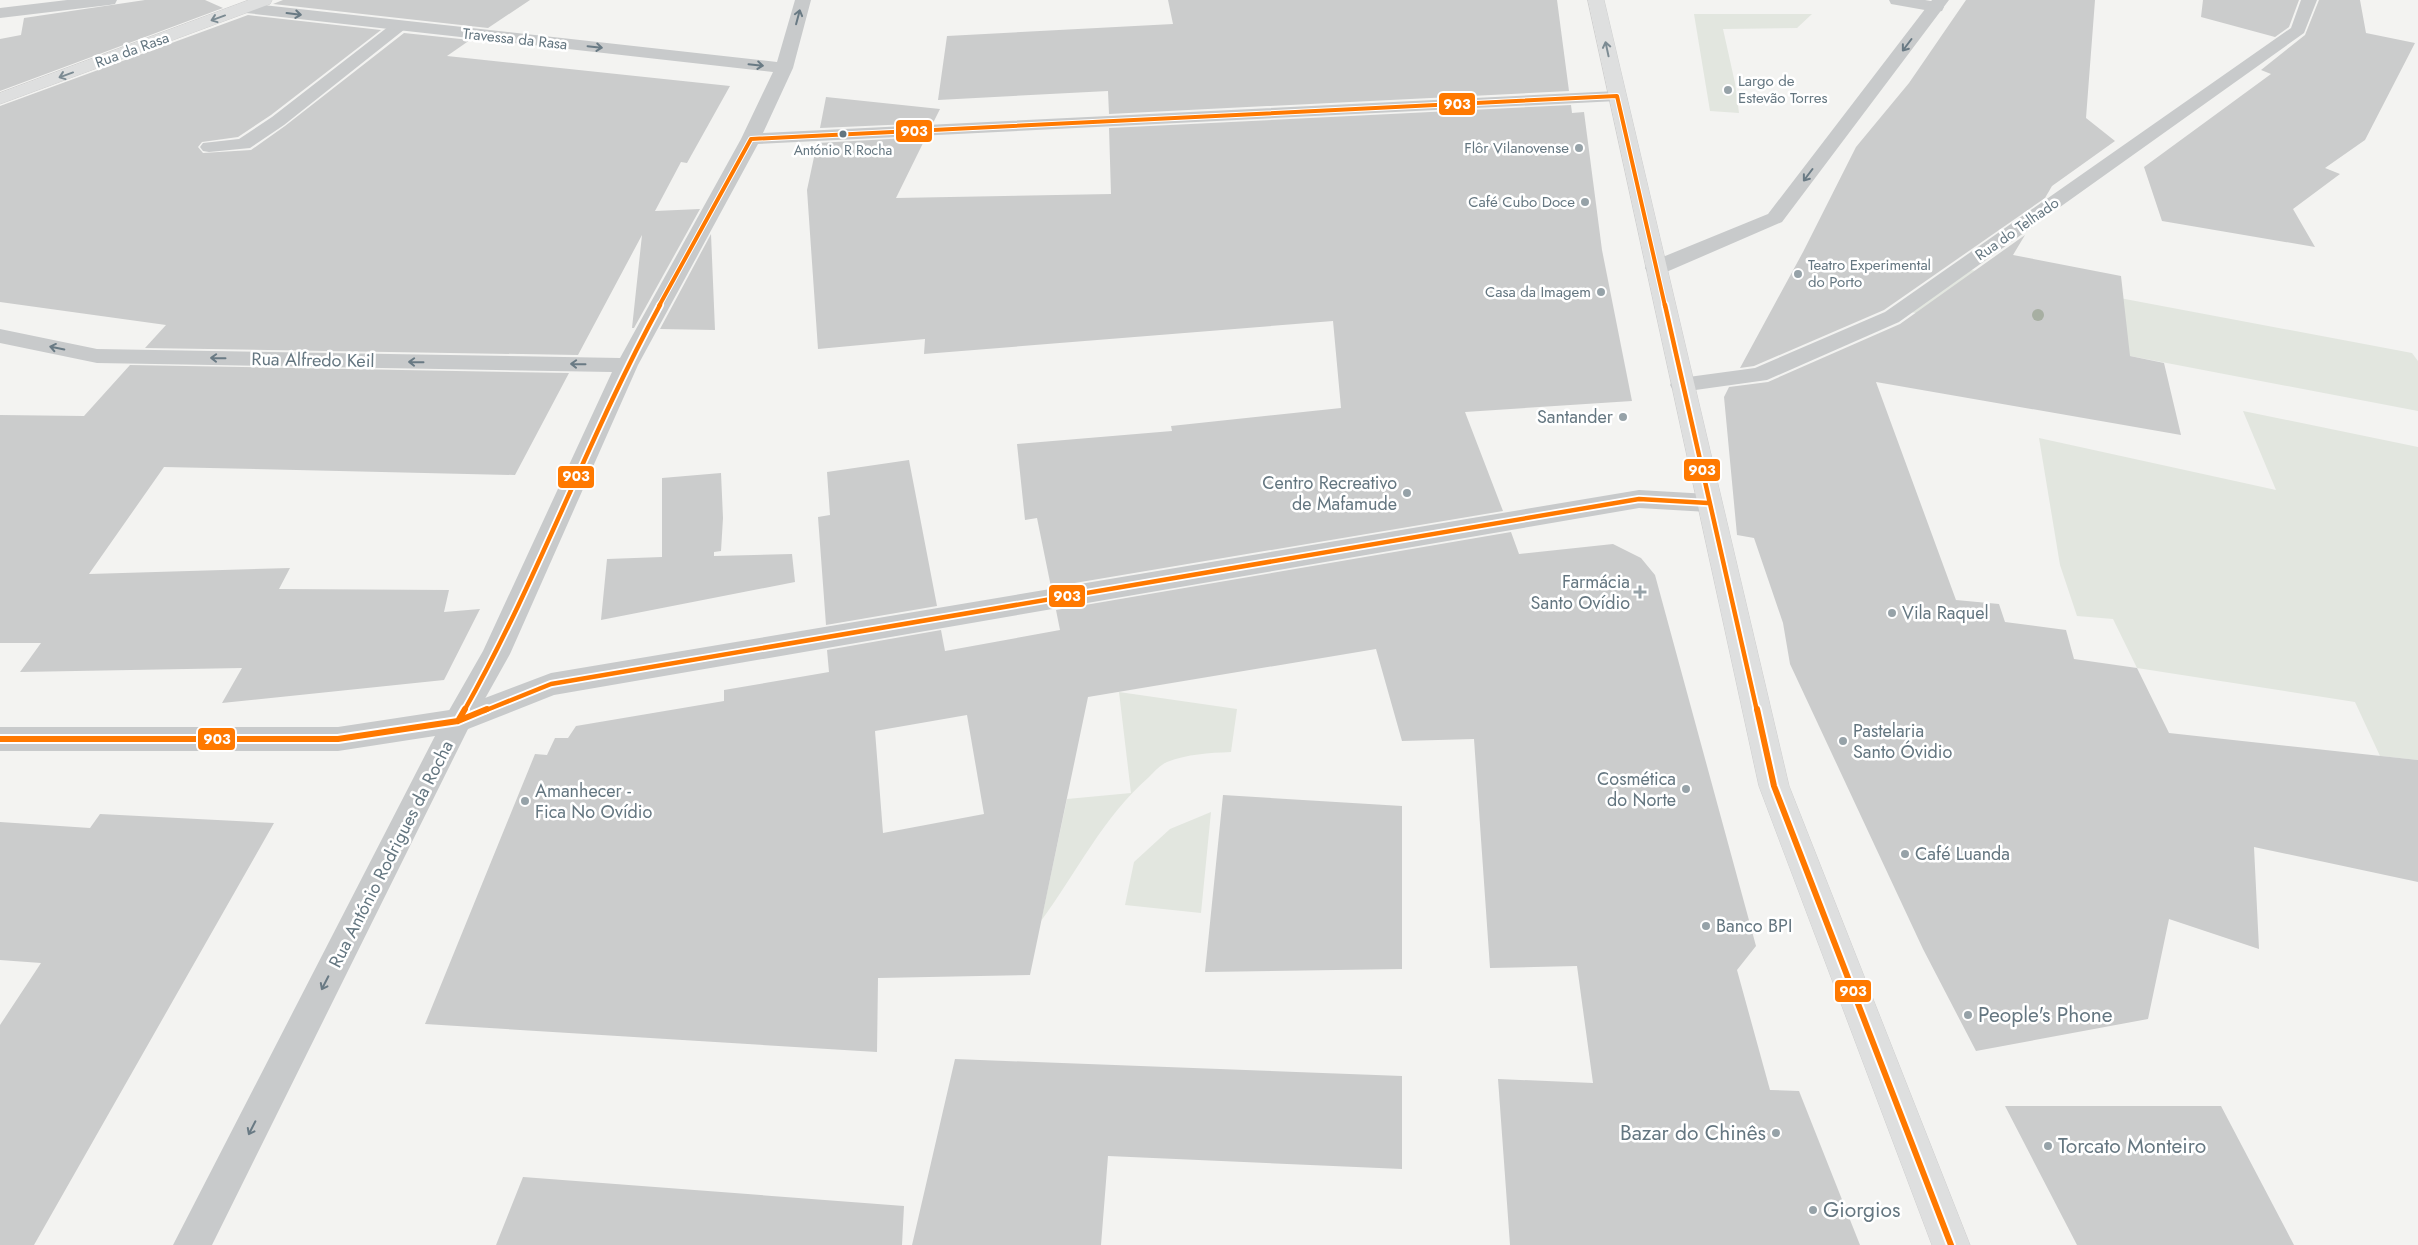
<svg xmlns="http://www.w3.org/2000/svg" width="2418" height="1245" viewBox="0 0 2418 1245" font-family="Jost,sans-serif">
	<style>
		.green { fill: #e2e6df }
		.building { fill: #cbcccc; fill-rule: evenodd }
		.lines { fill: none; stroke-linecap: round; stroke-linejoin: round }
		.secondary-casing { stroke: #cfcfcf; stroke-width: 1 }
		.service { fill: #c8cacb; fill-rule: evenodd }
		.pedestrian { fill: #c8cacb; fill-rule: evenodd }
		.minor { fill: #c8cacb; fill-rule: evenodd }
		.tertiary { fill: #c8cacb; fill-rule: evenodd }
		.secondary { fill: #dedfdf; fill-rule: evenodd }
		.bus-1-far2-casing { stroke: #fff; stroke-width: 6 }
		.bus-1-far1-casing { stroke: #fff; stroke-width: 8 }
		.bus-1-casing { stroke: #fff; stroke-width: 10 }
		.bus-1-far2 { stroke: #ff7900; stroke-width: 4 }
		.bus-1-far1 { stroke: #ff7900; stroke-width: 4.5 }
		.bus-1 { stroke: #ff7900; stroke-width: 6 }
		.tree { fill: #a7afa2 }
		.oneway { stroke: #697a84 }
		.oneway2 { stroke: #7c8b93 }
		.poi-dot { fill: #96a2a8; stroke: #fff; stroke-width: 2 }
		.bus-dot { fill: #647680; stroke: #fff; stroke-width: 2 }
		.labels { text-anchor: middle; stroke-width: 5; stroke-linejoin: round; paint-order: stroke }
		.far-bus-label { font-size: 14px; fill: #647680; stroke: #fff }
		.far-street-label { font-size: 15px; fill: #647680; stroke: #fff }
		.far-poi-label { font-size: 15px; fill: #647680; stroke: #fff; text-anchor: end }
		.street-label { font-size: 18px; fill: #647680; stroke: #fff }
		.poi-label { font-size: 18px; fill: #647680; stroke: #fff; text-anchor: start }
		.near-poi-label { font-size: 21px; fill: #647680; stroke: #fff; text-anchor: start }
		.line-badge { stroke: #fff; stroke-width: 2 }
		.badge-label { font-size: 14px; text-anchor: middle; font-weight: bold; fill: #fff }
	</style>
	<rect width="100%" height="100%" fill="#f3f3f1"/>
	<path class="green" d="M 1694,14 L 1812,14 L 1797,28 L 1723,29 L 1735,83 L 1739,113 L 1710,111 Z
		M 1971,270 L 2412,353 L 2418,361 L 2418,411 L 2052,341 L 1911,312 Z
		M 2243,411 L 2418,447 L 2418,760 L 2380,756 L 2355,702 L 2137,668 L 2113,619 L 2077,616 L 2060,565 L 2039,438 L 2276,490 Z
		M 1119,692 L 1237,709 L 1231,752 C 1208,753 1188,754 1167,762 C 1160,765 1154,772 1149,777 C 1103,817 1077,872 1041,921 L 1067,799 L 1131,793 Z
		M 1211,812 L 1201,913 L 1125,905 L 1134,862 L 1170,829 Z"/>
	<path class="building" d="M 145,0 L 205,0 L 223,8 L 0,91 L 0,39 L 21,35 L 24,18 Z
		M 283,0 L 530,0 L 488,28 L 273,4 Z
		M 1168,0 L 1557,0 L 1569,91 L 1109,114 L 1108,91 L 938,100 L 947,36 L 1173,24 Z
		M 1966,0 L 2095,0 L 2086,118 L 2115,141 L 2052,186 L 2045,198 L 1884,310 L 1754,366 L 1740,368 L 1803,252 L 1856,147 L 1909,83 Z
		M 2203,0 L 2299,0 L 2289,27 L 2275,37 L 2201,17 Z
		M 2319,0 L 2360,0 L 2366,33 L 2415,43 L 2365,140 L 2325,168 L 2340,174 L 2293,209 L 2315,247 L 2162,221 L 2144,167 L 2271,74 L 2261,70 L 2305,35 Z
		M 248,15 L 381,30 L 271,115 L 238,137 L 202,142 L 198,147 L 203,153 L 251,150 L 285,126 L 404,33 L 470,40 L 447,56 L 730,86 L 687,163 L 681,162 L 655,211 L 700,209 L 634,328 L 632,328 L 642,235 L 578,355 L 145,348 L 166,325 L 0,302 L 0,106 Z
		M 826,97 L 940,109 L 933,123 L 820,128 Z
		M 1571,105 L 1572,113 L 1584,112 L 1602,250 L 1632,401 L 1465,412 L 1503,511 L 1051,587 L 1037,518 L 1025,520 L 1017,444 L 1172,431 L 1171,426 L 1341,408 L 1333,321 L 924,354 L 925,339 L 818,349 L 807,190 L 817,143 L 926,137 L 896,198 L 1111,194 L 1109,128 Z
		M 711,234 L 715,330 L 660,329 Z
		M 2025,235 L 2013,255 L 2121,276 L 2130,356 L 2164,363 L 2181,435 L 1876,382 L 1956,600 L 1999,604 L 2005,622 L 2066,630 L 2074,659 L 2137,668 L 2169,733 L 2418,760 L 2418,882 L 2254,847 L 2259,949 L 2169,919 L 2148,1019 L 1976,1051 L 1923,949 L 1790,664 L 1783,623 L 1754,538 L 1737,535 L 1724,397 L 1729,387 L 1768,382 L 1900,324 Z
		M 130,365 L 569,373 L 515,475 L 164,467 L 89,574 L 290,568 L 279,589 L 449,590 L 444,612 L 480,609 L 444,680 L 222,703 L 242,668 L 20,672 L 41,643 L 0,643 L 0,415 L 84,416 Z
		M 909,460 L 937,606 L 826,625 L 818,517 L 830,515 L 827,472 Z
		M 721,473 L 723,518 L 721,551 L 714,552 L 714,556 L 792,554 L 795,582 L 601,620 L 607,559 L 662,557 L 662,478 Z
		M 1511,532 L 1519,554 L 1613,544 L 1641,558 L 1655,575 L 1756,946 L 1737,970 L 1770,1090 L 1799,1091 L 1860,1245 L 1510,1245 L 1498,1079 L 1593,1083 L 1577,966 L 1490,968 L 1474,739 L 1402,741 L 1376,649 L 1088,697 L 1030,975 L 878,978 L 877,1052 L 425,1024 L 535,754 L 547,755 L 555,738 L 568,738 L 576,726 L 724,701 L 724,690 L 829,672 L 827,650 L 941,630 L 945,651 L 1060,630 L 1056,610 ZM 967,715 L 984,814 L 883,833 L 875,731 Z
		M 1223,795 L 1402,806 L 1402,969 L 1205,972 Z
		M 100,814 L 274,823 L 34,1245 L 0,1245 L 0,1025 L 41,963 L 0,960 L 0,822 L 90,828 Z
		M 955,1059 L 1402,1076 L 1402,1169 L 1108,1156 L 1101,1245 L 912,1245 Z
		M 2005,1106 L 2221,1106 L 2294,1245 L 2077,1245 Z
		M 523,1177 L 904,1206 L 902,1245 L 496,1245 Z"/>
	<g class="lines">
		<defs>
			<path id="secondary" d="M 249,0 L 272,0 L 270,4 L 0,104 L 0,93 Z
				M 1588,0 L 1604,0 L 1789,786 L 1970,1245 L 1932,1245 L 1759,786 Z"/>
		</defs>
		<use href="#secondary" class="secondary-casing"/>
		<path class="service" d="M 2301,0 L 2317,0 L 2304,33 L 1899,322 L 1767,380 L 1681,392 L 1673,390 L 1670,385 L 1673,380 L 1681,378 L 1755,368 L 1885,312 L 2291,28 Z
			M 399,21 L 407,26 L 405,29 L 284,125 L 250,148 L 209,152 L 203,151 L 200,147 L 203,143 L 239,139 L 272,117 L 393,23 Z"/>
		<path class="pedestrian" d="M 1889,0 L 1925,0 L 1942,3 L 1944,7 L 1942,11 L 1936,12 L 1891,4 Z"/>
		<path class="minor" d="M 67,0 L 117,0 L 115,4 L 109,5 L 0,18 L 0,8 Z
			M 795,0 L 811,0 L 793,68 L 763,133 L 1617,91 L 1623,92 L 1626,96 L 1623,100 L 1617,101 L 758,144 L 638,365 L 510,654 L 468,729 L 458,733 L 448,729 L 443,721 L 483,651 L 612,372 L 97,363 L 0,343 L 0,329 L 97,349 L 620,358 L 741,139 L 773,72 L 246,13 L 240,12 L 238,8 L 240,4 L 246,3 L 777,62 Z
			M 1932,0 L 1949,0 L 1782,222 L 1664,273 L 1656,274 L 1648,273 L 1645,268 L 1648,263 L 1768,214 Z"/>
		<path class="tertiary" d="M 1639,490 L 1708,494 L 1717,497 L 1721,503 L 1717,509 L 1708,512 L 1639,508 L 554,695 L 468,729 L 212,1245 L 173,1245 L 435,736 L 338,751 L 0,751 L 0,727 L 338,727 L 456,709 L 551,673 Z"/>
		<use href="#secondary" class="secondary"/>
		<defs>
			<path id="bus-1-far2" d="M 659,306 L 751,139 L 1617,96 L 1665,306"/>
			<path id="bus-1-far1" d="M 1665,305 L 1757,711
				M 464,711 C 538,580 588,437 660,305
				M 484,711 L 551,684 L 1639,499 L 1708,503"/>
			<path id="bus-1" d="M 1757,709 L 1774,786 L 1951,1245
				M 458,721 L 465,709
				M 0,739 L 338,739 L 458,721 L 487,709"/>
		</defs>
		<use href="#bus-1-far2" class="bus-1-far2-casing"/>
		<use href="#bus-1-far1" class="bus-1-far1-casing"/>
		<use href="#bus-1" class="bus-1-casing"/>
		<use href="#bus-1-far2" class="bus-1-far2"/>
		<use href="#bus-1-far1" class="bus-1-far1"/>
		<use href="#bus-1" class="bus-1"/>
	</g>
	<circle class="tree" cx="2038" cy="315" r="6"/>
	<defs><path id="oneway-shaft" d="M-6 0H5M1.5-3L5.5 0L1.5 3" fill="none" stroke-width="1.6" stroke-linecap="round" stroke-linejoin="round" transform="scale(1.25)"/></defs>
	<g class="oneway">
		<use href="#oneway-shaft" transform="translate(294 14) rotate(7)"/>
		<use href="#oneway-shaft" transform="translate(798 17) rotate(-75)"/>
		<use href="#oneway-shaft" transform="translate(1907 45) rotate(127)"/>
		<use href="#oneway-shaft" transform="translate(595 47) rotate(6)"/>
		<use href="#oneway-shaft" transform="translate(756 65) rotate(6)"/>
		<use href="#oneway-shaft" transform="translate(1808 175) rotate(127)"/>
		<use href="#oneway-shaft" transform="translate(57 348) rotate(-168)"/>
		<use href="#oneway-shaft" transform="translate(218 358) rotate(-179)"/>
		<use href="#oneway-shaft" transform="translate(416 362) rotate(-179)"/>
		<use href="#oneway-shaft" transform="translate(578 364) rotate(-179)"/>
		<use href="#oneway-shaft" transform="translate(325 983) rotate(117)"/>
		<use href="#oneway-shaft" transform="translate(252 1128) rotate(117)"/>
	</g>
	<g class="oneway2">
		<use href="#oneway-shaft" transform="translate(218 18) rotate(160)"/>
		<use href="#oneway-shaft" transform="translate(1607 49) rotate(-102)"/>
		<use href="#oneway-shaft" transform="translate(66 75) rotate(160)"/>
	</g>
	<g class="poi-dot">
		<circle cx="1728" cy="90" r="5"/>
		<circle cx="1579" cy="148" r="5"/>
		<circle cx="1585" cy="202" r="5"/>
		<circle cx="1798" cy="274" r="5"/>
		<circle cx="1601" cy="292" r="5"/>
		<circle cx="1623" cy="417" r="5"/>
		<circle cx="1407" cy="493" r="5"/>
		<path d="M1637.5 584.5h5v5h5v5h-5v5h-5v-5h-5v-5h5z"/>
		<circle cx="1892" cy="613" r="5"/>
		<circle cx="1843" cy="741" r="5"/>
		<circle cx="1686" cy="789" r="5"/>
		<circle cx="525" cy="801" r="5"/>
		<circle cx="1905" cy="854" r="5"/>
		<circle cx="1706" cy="926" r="5"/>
		<circle cx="1968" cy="1015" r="5"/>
		<circle cx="1776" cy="1133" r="5"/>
		<circle cx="2048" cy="1146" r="5"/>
		<circle cx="1813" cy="1210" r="5"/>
	</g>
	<circle class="bus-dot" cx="843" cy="134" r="4.5"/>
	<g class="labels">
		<g class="far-bus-label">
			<text x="843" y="155">António R Rocha</text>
		</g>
		<g class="far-street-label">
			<text transform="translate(515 39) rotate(6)" y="5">Travessa da Rasa</text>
			<text transform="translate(132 50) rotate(-20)" y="5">Rua da Rasa</text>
			<text transform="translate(2017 229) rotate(-35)" y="5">Rua do Telhado</text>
		</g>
		<g class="far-poi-label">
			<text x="1738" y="86" text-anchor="start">Largo de<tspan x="1738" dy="17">Estevão Torres</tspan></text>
			<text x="1569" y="153">Flôr Vilanovense</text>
			<text x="1575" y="207">Café Cubo Doce</text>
			<text x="1808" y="270" text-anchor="start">Teatro Experimental<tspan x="1808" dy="17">do Porto</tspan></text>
			<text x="1591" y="297">Casa da Imagem</text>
		</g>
		<g class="street-label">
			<text transform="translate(313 360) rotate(1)" y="6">Rua Alfredo Keil</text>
			<text transform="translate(391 854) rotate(-63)" y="6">Rua António Rodrigues da Rocha</text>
		</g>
		<g class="poi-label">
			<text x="1613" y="423" text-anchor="end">Santander</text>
			<text x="1397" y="489" text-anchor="end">Centro Recreativo<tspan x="1397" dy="21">de Mafamude</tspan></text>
			<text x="1630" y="588" text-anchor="end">Farmácia<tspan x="1630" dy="21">Santo Ovídio</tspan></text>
			<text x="1902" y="619">Vila Raquel</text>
			<text x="1853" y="737">Pastelaria<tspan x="1853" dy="21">Santo Óvidio</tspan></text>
			<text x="1676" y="785" text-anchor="end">Cosmética<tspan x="1676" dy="21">do Norte</tspan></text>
			<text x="535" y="797">Amanhecer -<tspan x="535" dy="21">Fica No Ovídio</tspan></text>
			<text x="1915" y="860">Café Luanda</text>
			<text x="1716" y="932">Banco BPI</text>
		</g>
		<g class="near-poi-label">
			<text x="1978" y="1022">People's Phone</text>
			<text x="1766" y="1140" text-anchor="end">Bazar do Chinês</text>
			<text x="2058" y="1153">Torcato Monteiro</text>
			<text x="1823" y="1217">Giorgios</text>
		</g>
	</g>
	<g class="line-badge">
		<rect x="1438" y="92" width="38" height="24" rx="5" fill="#ff7900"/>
		<rect x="895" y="119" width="38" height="24" rx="5" fill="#ff7900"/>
		<rect x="1683" y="458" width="38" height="24" rx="5" fill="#ff7900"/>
		<rect x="557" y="465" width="38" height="24" rx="5" fill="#ff7900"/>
		<rect x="1048" y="584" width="38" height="24" rx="5" fill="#ff7900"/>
		<rect x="197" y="727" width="39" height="24" rx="5" fill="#ff7900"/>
		<rect x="1834" y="979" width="38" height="24" rx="5" fill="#ff7900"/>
	</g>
	<g class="badge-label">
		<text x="1457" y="109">903</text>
		<text x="914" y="136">903</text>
		<text x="1702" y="475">903</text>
		<text x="576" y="481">903</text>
		<text x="1067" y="601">903</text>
		<text x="217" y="744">903</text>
		<text x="1853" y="996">903</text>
	</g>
</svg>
